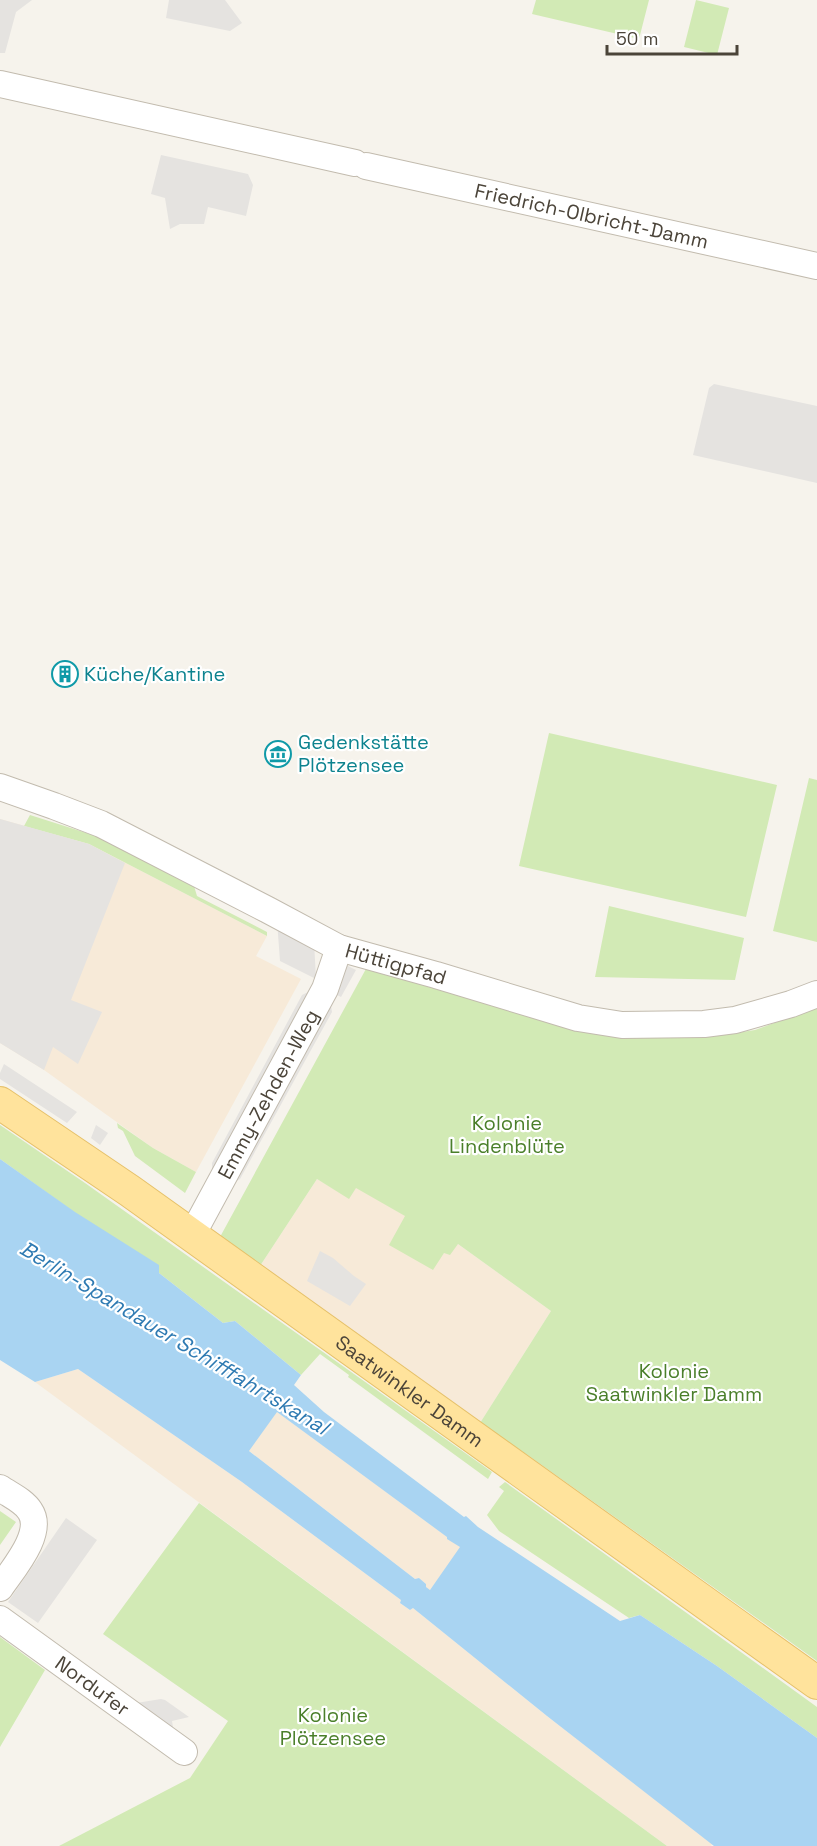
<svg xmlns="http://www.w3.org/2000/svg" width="817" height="1846" viewBox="0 0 817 1846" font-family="'Space Grotesk',sans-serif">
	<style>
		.commercial { fill: #f7ead8 }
		.green { fill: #d2eab5 }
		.parking { fill: #e5e3e0 }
		.water { fill: #a9d4f2; fill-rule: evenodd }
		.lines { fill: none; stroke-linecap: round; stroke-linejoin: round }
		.minor-casing { stroke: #c2bbae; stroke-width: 28 }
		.major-casing { stroke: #e6c16a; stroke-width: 34 }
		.minor { stroke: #fff; stroke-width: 26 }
		.major { stroke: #ffe39c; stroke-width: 32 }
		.labels { text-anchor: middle; stroke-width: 4.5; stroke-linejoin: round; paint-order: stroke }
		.street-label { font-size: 20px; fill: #4b4439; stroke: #fff }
		.culture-label { font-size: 20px; fill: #0d838f; stroke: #fff; text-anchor: start }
		.park-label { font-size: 20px; fill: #4a7f2a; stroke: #fff }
		.water-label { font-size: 21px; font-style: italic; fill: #2e7ab2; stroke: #fff }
	</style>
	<rect width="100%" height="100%" fill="#f6f3ec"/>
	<path class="commercial" d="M 0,819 L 89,844 L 267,936 L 256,956 L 301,979 L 196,1172 L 153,1148 L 44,1070 L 0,1043 Z
		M 317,1179 L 349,1198 L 356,1187 L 406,1216 L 432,1270 L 444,1252 L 458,1244 L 551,1311 L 480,1423 L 260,1266 Z
		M 78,1369 L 242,1482 L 401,1600 L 400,1603 L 410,1610 L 413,1608 L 547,1716 L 712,1844 L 711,1846 L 667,1846 L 35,1382 Z
		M 276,1411 L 461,1547 L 430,1590 L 426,1587 L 426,1584 L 419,1578 L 415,1579 L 248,1450 Z"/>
	<path class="green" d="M 536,0 L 649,0 L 639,39 L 532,14 Z
		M 696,0 L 729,8 L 717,55 L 684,47 Z
		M 549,733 L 777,785 L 746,917 L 519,866 Z
		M 809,778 L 817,780 L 817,942 L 773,931 Z
		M 30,815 L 96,836 L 110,843 L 194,886 L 197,896 L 267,932 L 267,936 L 89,844 L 24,826 Z
		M 609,906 L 744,938 L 735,980 L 595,977 Z
		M 367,967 L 659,1037 L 709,1037 L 755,1030 L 817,1007 L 817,1661 L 529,1456 L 480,1423 L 551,1311 L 458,1244 L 450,1255 L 444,1253 L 433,1270 L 389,1245 L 405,1216 L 356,1188 L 349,1199 L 317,1179 L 260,1266 L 220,1237 Z
		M 117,1123 L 153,1148 L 196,1172 L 185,1193 L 135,1156 L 123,1131 L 118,1128 Z
		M 0,1125 L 85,1183 L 492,1472 L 488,1479 L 348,1377 L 349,1375 L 320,1354 L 301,1375 L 235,1321 L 223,1323 L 159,1273 L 0,1159 Z
		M 505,1482 L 817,1707 L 817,1738 L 717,1666 L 640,1615 L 629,1618 L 499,1531 L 487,1515 L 504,1491 L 499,1487 Z
		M 199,1503 L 667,1846 L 59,1846 L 190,1778 L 228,1721 L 103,1634 Z
		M 0,1511 L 16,1522 L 0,1545 Z
		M 0,1637 L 45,1670 L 0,1747 Z"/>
	<path class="parking" d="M 0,0 L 32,0 L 16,12 L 5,53 L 0,53 Z
		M 169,0 L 225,0 L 242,23 L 230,31 L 166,18 Z
		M 161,155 L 248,174 L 253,185 L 246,216 L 208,207 L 204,224 L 180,224 L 170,229 L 165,198 L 151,194 Z
		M 714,384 L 817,406 L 817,483 L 693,455 L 709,388 Z
		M 0,819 L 89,844 L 125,863 L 71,1000 L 102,1012 L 78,1064 L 53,1047 L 44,1070 L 0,1043 Z
		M 277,921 L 314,941 L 316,979 L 280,961 Z
		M 346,965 L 356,970 L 341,997 L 331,992 Z
		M 318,987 L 212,1181 L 212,1163 L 302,995 Z
		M 329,994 L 332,1012 L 240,1179 L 225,1188 Z
		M 4,1064 L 77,1112 L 67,1123 L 0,1079 L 0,1073 Z
		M 96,1125 L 108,1133 L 100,1145 L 91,1138 Z
		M 320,1251 L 333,1258 L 354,1276 L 366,1284 L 350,1306 L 307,1281 Z
		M 66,1518 L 97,1540 L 38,1623 L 8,1602 Z
		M 161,1699 L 165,1700 L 189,1717 L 172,1721 L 173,1727 L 164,1729 L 130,1704 Z"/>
	<path class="water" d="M 0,1159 L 75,1212 L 159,1265 L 159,1273 L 223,1323 L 235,1321 L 301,1375 L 294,1385 L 324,1412 L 464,1517 L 466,1516 L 478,1527 L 620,1621 L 640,1615 L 717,1666 L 817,1738 L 817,1846 L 714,1846 L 547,1716 L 413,1608 L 410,1610 L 400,1603 L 401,1600 L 242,1482 L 78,1369 L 35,1382 L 0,1360 ZM 277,1412 L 447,1537 L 447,1539 L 460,1547 L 430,1590 L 426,1587 L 426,1584 L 419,1578 L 415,1579 L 249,1451 Z"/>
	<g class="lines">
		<defs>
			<g id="minor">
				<path d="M 0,84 L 355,163"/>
				<path id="s1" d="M 366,166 L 817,266"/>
				<path id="s2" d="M 0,787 L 54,806 L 101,824 L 268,910 L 339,948 L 436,975 L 578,1018 L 622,1025 L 704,1024 L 735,1020 L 791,1004 L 817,994"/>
				<path id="s3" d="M 192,1235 L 325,989 L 339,948"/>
				<path d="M 0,1488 C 10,1495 24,1501 30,1511 C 45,1533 12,1570 0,1588"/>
				<path id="s4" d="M 0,1619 L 184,1752"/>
			</g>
			<g id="major">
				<path id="s5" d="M 0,1103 L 130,1191 L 817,1683"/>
			</g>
		</defs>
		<use href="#minor" class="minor-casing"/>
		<use href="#major" class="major-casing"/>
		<use href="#minor" class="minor"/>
		<use href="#major" class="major"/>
	</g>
	<defs>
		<symbol id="building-ring" viewBox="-11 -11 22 22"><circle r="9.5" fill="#fff" stroke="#0f9aa8" stroke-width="1.5"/><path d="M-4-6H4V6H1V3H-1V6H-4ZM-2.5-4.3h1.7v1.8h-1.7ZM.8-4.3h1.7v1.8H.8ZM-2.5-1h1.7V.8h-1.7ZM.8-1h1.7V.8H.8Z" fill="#0f9aa8"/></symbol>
		<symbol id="museum-ring" viewBox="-11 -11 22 22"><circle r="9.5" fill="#fff" stroke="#0f9aa8" stroke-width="1.5"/><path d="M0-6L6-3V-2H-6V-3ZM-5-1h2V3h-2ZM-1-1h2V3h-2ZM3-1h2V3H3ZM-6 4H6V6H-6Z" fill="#0f9aa8"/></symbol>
	</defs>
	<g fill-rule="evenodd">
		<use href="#building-ring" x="50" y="659" width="30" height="30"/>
		<use href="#museum-ring" x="263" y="739" width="30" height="30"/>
	</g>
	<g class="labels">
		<g class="street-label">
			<text dy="7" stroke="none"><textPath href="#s1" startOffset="231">Friedrich-Olbricht-Damm</textPath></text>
			<text dy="7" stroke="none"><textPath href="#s2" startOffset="435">Hüttigpfad</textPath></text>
			<text dy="7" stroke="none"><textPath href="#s3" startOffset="160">Emmy-Zehden-Weg</textPath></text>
			<text dy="7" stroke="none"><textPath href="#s5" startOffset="501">Saatwinkler Damm</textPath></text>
			<text dy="7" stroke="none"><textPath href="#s4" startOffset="114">Nordufer</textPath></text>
		</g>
		<g class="culture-label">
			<text x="84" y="681">Küche/Kantine</text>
			<text x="298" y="749">Gedenkstätte<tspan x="298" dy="23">Plötzensee</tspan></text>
		</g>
		<g class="park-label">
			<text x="507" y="1130">Kolonie<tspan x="507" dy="23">Lindenblüte</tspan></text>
			<text x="674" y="1378">Kolonie<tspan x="674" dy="23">Saatwinkler Damm</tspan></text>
			<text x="333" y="1722">Kolonie<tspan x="333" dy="23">Plötzensee</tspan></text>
		</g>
		<g class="water-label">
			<text transform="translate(174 1338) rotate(31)" y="7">Berlin-Spandauer Schifffahrtskanal</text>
		</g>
	</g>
	<path d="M607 45v9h130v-9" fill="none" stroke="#4b4439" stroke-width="3"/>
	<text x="616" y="45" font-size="18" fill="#4b4439" stroke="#ffffff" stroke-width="4.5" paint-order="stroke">50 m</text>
</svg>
